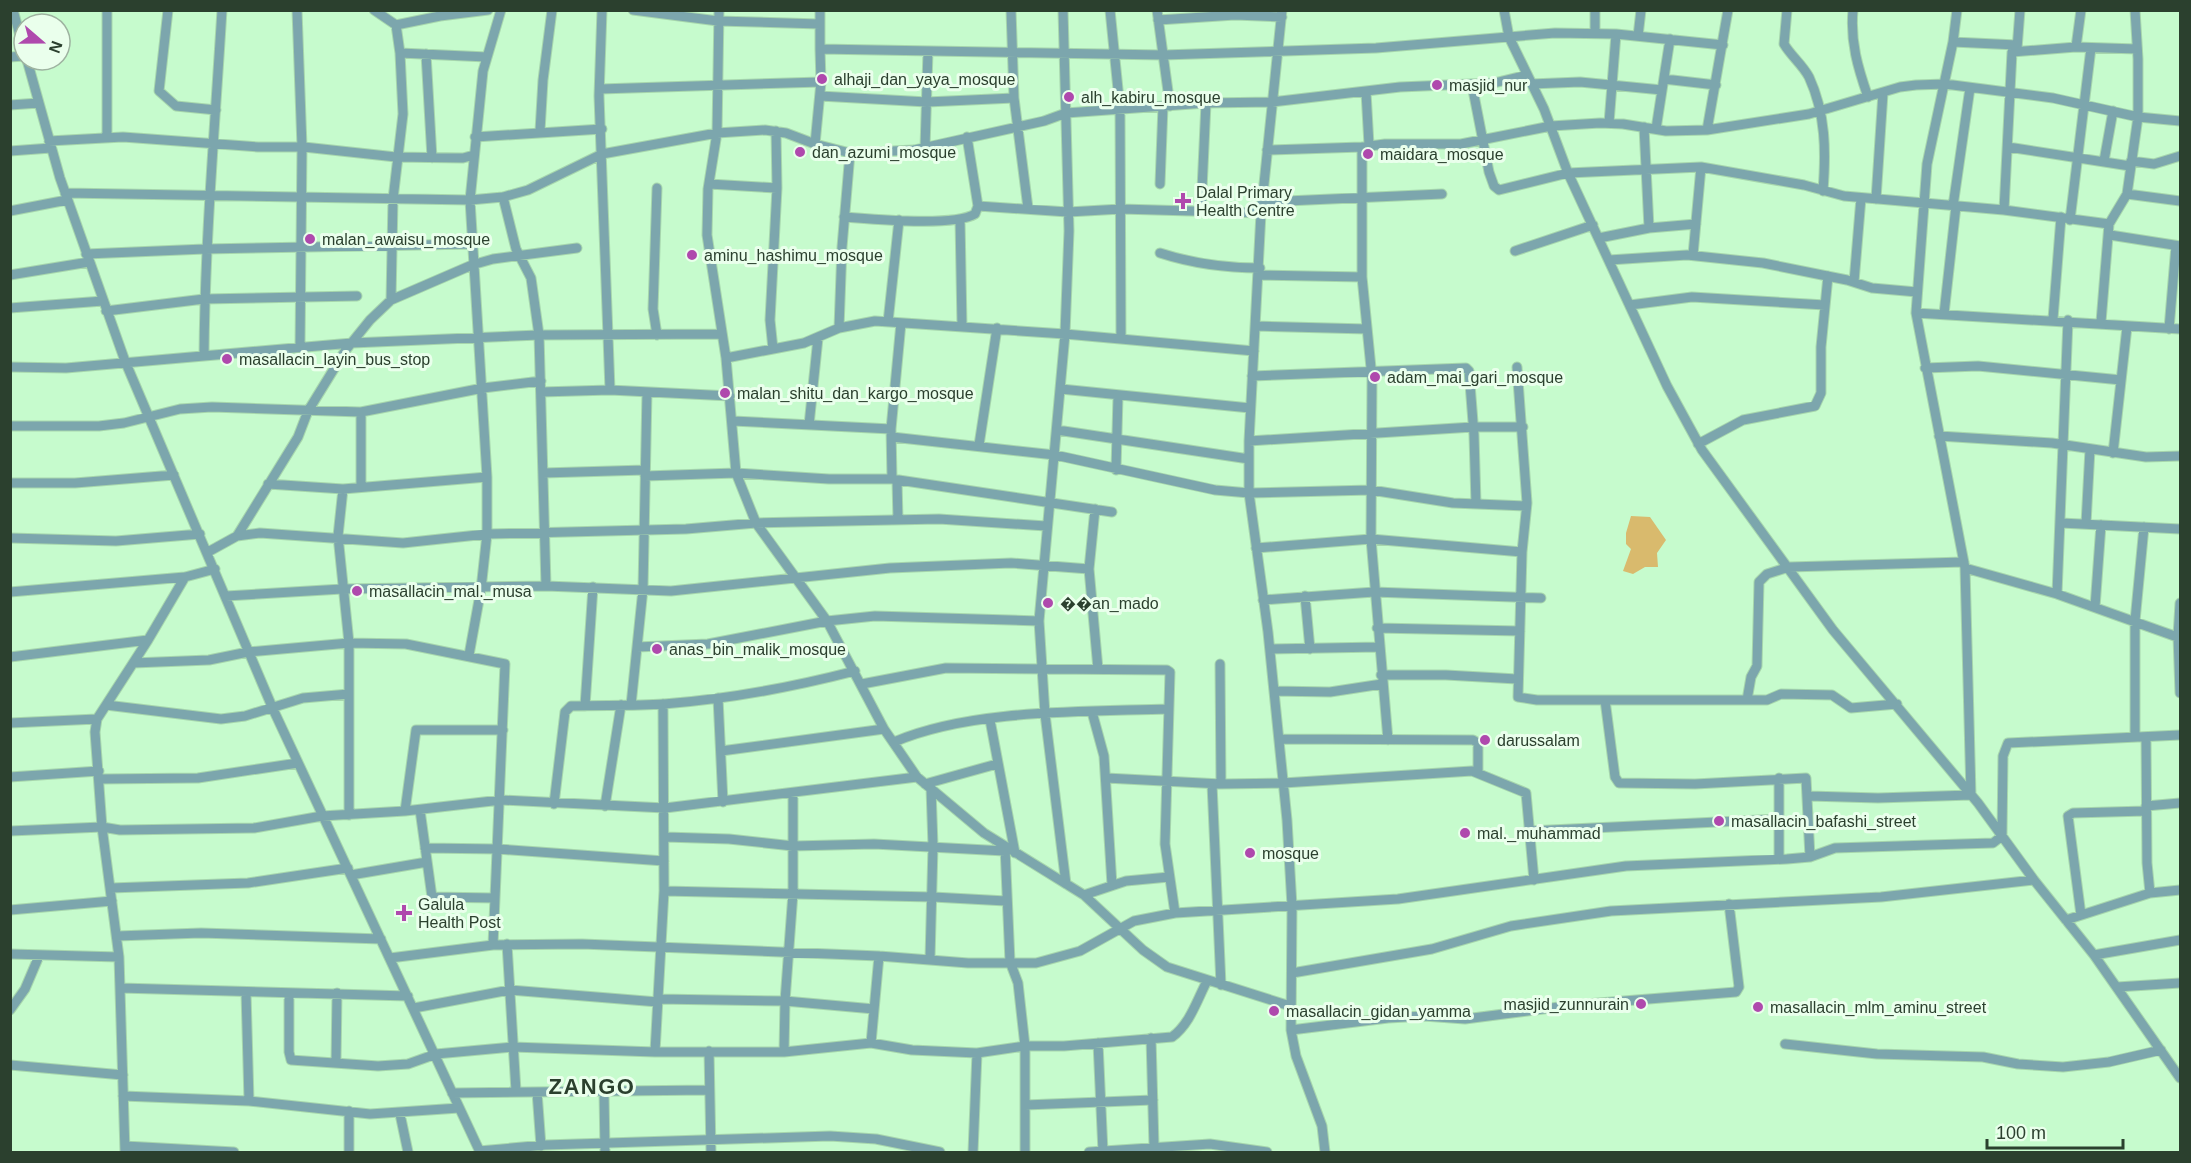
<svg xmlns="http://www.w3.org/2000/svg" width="2191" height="1163" viewBox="0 0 2191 1163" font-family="Arial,sans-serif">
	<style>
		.water { fill: #d9ba6d }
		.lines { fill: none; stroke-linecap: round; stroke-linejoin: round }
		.minor-casing { stroke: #a7d6ad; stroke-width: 11 }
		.minor { stroke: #7ca6ad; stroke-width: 9 }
		.poi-dot { fill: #af49ad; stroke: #eaffec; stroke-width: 2 }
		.labels { text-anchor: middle; stroke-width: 6; stroke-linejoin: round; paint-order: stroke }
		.poi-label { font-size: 16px; fill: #2b402e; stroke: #eaffec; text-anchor: start }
		.district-label { font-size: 22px; font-weight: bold; letter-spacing: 1.5px; fill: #2b402e; stroke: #eaffec }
	</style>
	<rect width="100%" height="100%" fill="#c6fbcd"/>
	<path class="water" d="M 1631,516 L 1650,517 L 1666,540 L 1657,553 L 1658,567 L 1645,567 L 1633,574 L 1623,571 L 1631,549 L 1626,544 L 1626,533 Z"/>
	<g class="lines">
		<defs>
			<path id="minor" d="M 13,10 L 24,50
				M 168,10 L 159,91 L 176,106 L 216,110
				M 297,10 L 302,147 L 300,347
				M 374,10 L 396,25 L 440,16 L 488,10
				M 602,10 L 599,96 L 610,390
				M 633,10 L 718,21 L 820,24
				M 719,10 L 717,133 L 708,189 L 707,235 L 726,358 L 736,473 L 756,523 L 827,621 L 884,729 L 917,777 L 984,833 L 1084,895 L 1143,950 L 1167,967 L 1290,1006
				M 820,10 L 820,49
				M 1011,10 L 1014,98
				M 1063,10 L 1069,231 L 1065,334 L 1039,621 L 1045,714 L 1066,884
				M 1110,10 L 1120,109 L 1121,339
				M 1157,10 L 1170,106
				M 1282,10 L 1261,213 L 1249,441 L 1249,493 L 1268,632 L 1287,820 L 1292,906 L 1291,1030 L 1296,1056 L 1322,1126 L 1325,1152
				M 1504,10 L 1509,37 L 1544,109 L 1568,173 L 1667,386 L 1702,450 L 1833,630 L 1978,803 L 2034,880 L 2094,955 L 2180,1078
				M 1787,10 L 1784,44 C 1791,56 1802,64 1809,77 C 1826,114 1826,152 1823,191
				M 1853,10 C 1850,42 1858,68 1868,97
				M 1158,20 L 1235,15 L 1282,17
				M 1595,33 L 1595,10
				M 1638,36 L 1641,10
				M 1953,42 L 2017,45
				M 2076,47 L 2081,10
				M 2017,49 L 2020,10
				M 400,53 L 487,57
				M 426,54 L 432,158
				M 10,57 L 24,56
				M 27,60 L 60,178 L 125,361 L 273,709 L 480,1152
				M 1664,79 L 1716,85
				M 1531,84 L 1580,82 L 1662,90
				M 1472,85 L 1489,172 L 1494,186 L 1499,190 L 1568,173 L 1701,167 L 1804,185 L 1844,196 L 2004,210 L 2109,224
				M 600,89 L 821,82
				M 1366,92 L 1369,145
				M 820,96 L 927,102 L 1014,98 L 1028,208
				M 10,105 L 39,103
				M 1609,123 L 1616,34
				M 1644,127 L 1649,228
				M 1656,129 L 1670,39
				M 1707,130 L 1728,10
				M 540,131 L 543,80 L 552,10
				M 475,137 L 602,129
				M 107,138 L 107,10
				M 49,141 L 123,137 L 258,147 L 304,147 L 396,157 L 463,158 L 474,155
				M 815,144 L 850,153 L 914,150 L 1044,121 L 1066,113 L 1206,103 L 1272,102 L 1400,87 L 1494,83 L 1527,75
				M 1362,147 L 1362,277 L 1372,378 L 1371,539 L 1388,740
				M 2008,147 L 2130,166
				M 925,148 L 928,51
				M 1267,150 L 1362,147 L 1385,144 L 1461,144 L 1551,126 L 1600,123 L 1623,124 L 1666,131 L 1707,130 L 1809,114 L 1900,87 L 1916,85 L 1945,84 L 2053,98 L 2138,117 L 2180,121
				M 10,151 L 51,148
				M 2104,161 L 2113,111
				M 2131,161 L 2154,164 L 2180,156
				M 709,184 L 777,188
				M 1160,184 L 1163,106
				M 65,193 L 470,200 L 503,197 L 528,190 L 602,154 L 717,133 L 765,130 L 786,133 L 815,144 L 821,82 L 820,49 L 1163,55 L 1376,48 L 1555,33 L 1616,34 L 1723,45
				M 2127,194 L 2180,201
				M 503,197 L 516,249 L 531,278 L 539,335 L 546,586
				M 1876,199 L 1883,93
				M 1262,202 L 1442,194
				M 978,206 L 1068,212 L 1121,209 L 1261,213
				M 1953,206 L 1970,88
				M 2004,210 L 2012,52 L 2076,47 L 2137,49
				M 10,211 L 67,200
				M 1201,211 L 1206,103
				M 844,217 C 872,219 953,227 975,214 L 978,206 L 967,137
				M 960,219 L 962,326
				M 2070,220 L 2091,48
				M 2110,235 L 2180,246
				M 1599,238 L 1649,228 L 1696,224
				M 1515,251 L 1593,225
				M 1160,253 C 1194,264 1224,268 1260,268
				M 86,254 L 205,249 L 473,244
				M 1693,255 L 1701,167
				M 1609,260 L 1687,255 L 1763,263 L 1847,280 L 1872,288 L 1917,292
				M 10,275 L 89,262
				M 1259,275 L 1362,277
				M 1854,282 L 1861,198
				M 391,300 L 393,199 L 403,114 L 400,53 L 396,25
				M 1630,305 L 1692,297 L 1825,305
				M 10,308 L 103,301
				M 106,311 L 204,299 L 357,296
				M 1916,313 L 2180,329
				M 1944,314 L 1956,206
				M 2053,319 L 2061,217
				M 888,322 L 899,220
				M 2101,322 L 2109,224 L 2127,194 L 2138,117 L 2138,59 L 2135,10
				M 1256,326 L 1367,329
				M 839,328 L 842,247 L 850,153
				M 2169,329 L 2176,246
				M 657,335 L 653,309 L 657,188
				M 773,349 L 770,320 L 777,188 L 776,131
				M 204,355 C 205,240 215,125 222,10
				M 726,358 L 804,343 L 839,328 L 875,321 L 1065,334 L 1254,351
				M 10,367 L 66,368 L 352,343 L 539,335 L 722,334
				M 1517,367 L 1527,503 L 1522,552 L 1518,697 L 1537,700 L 1767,700 L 1781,694 L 1832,695 L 1851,708 L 1897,704
				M 1925,368 L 1978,366 L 2121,380
				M 1252,376 L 1466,368 L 1469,371 L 1474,435 L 1476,504
				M 1061,389 L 1250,408
				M 541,392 L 610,390 L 730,396
				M 733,421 L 891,429
				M 809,425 L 818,338
				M 10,426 L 99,426 L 124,423 L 180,409 L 212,407 L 361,412 L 483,388 L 541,381
				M 1057,430 L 1249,459
				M 1939,436 L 2052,443 L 2146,457 L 2180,456
				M 892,437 L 1055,455 L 1215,490 L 1249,493 L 1371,490 L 1453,503 L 1526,506
				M 1249,441 L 1473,427 L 1523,427
				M 1698,444 L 1743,420 L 1815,406 L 1821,393 L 1821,347 L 1828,276
				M 979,445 L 997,328
				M 2113,453 L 2127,327
				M 1116,470 L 1118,396
				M 543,473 L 645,470
				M 645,476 L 736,473 L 829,479 L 892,479 L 1112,512
				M 892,479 L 891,429 L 901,323
				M 897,480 L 898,520
				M 10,483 L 75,483 L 174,475
				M 268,484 L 343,489 L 487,477
				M 361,487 L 361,412
				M 343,489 L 338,536 L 349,643 L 349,815
				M 1095,509 L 1089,569 L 1098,669
				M 2061,523 L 2180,529
				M 2086,524 L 2090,449
				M 237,536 L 298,437 L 308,411 L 345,351 L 370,320 L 391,300 L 472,265 L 493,259 L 577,248
				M 10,538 L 116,541 L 200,534
				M 1256,548 L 1371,539 L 1522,552
				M 208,552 L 237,536 L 260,533 L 403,543 L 487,534 L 686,529 L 756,523 L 939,519 L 1046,526
				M 1965,568 L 2057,594 L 2180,638
				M 10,592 L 185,577 L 215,569
				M 2057,594 L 2068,320
				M 226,596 L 342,589 L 546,586 L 671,591 L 890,568 L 1011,563 L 1089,569
				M 1305,596 L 1310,649
				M 1263,600 L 1374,592 L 1541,598
				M 2180,603 L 2178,636 L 2180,693
				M 2095,607 L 2101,525
				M 1377,628 L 1520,631
				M 637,647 L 708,644 L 827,621 L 875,616 L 1039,621
				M 1270,649 L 1379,647
				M 469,655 L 481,589 L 487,534 L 487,477 L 470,200 L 483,71 L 501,10
				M 10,657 L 148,640
				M 133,663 L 209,660 L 248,652 L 349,643 L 406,644 L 505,664 L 493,945
				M 1220,664 L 1221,784
				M 1381,675 L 1446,675 L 1517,679
				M 862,684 L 946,668 L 1167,670 L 1170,672 L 1165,844 L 1175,913
				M 1274,691 L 1330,692 L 1382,684
				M 718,698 L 723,802
				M 1605,700 L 1615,777 L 1619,783 L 1695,784 L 1806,778 L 1810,857
				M 1747,700 L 1751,677 L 1757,666 L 1759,582 L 1767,574 L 1789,567 L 1964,562
				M 106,705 L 221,719 L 245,716 L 303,698 L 349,694
				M 631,705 L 643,589 L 647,392
				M 585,706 L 593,587
				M 1092,712 L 1104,756 L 1112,885
				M 990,720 L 1015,853
				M 10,723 L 97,719
				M 2135,737 L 2135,621 L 2144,527
				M 2146,737 L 2147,863 L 2150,893
				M 1279,739 L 1473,740 L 1478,743 L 1478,772
				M 894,742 C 971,709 1083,712 1168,709
				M 721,751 L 884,729
				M 10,777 L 99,771
				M 1106,778 L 1221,784 L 1283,783 L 1472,771 L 1526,793 L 1534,880
				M 1779,778 L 1779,859
				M 100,779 L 198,778 L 298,763
				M 925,784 L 997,764
				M 1212,784 L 1221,985
				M 1809,796 L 1878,798 L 1971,795 L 1965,568 L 1916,313 L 1927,164 L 1953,42 L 1957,10
				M 554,804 L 565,712 L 571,706 C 602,705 633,706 664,704 C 728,699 793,687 855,671
				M 605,806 L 621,705
				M 2146,806 L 2180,803
				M 420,810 L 432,897 L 495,898
				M 405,811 L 416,730 L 503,730
				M 10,831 L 102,827 L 120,830 L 254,828 L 322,816 L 405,811 L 501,800 L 665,808 L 917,777
				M 1530,831 L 1780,819
				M 665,837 L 729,839 L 793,846 L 874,844 L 1005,851
				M 1005,847 L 1010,962 L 1018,983 L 1025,1046 L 1025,1152
				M 425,848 L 498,849 L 664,861
				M 351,875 L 427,862
				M 111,888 L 248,883 L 348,868
				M 664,891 L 933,897 L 1006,901
				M 1084,895 L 1126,881 L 1169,877
				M 10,910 L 112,901
				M 2081,915 L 2068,816 L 2073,813 L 2146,811
				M 2066,920 L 2150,893 L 2180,890
				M 117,936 L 201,933 L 381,939
				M 507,944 L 516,1091
				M 10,954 L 119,957
				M 2094,955 L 2180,940
				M 390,958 L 493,945 L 582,944 L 879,956 L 968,963 L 1036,963 L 1080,951 L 1134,921 L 1175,913 L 1398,899 L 1626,866 L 1787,859 L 1810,857 L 1835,848 L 1993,843 L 2002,836 L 2003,756 L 2008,743 L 2180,735
				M 930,959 L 933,846 L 931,788
				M 1292,973 L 1432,949 L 1511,926 L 1611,911 L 1881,897 L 2034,880
				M 2117,987 L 2180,983
				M 120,988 L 408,996
				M 246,992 L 249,1101
				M 289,993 L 289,1052 L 291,1060 L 378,1066 L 408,1064 L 436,1054 L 513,1047 L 655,1052 L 784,1052 L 871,1043 L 912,1050 L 977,1053 L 1025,1046 L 1064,1046 L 1172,1037 C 1190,1024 1197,1000 1207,981
				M 658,999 L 785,1001 L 874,1009
				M 414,1008 L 510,990 L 658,1002
				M 10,1010 L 25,989 L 39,956
				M 1291,1030 L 1388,1018 L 1424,1016 L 1465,1019 L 1574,1005 L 1736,992 L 1739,987 L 1729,904
				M 1151,1038 L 1154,1146
				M 871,1043 L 879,956
				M 1098,1043 L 1103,1152
				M 1785,1044 L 1877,1054 L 1983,1057 L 2018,1064 L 2063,1067 L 2109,1062 L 2161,1050
				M 709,1051 L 711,1152
				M 655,1052 L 664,891 L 663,704
				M 784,1052 L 785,1001 L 793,893 L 793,793
				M 336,1063 L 337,993
				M 10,1065 L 123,1075
				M 537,1092 L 541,1146
				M 604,1092 L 605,1152
				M 452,1093 L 709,1090
				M 123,1096 L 249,1101 L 370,1114 L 459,1108
				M 1025,1105 L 1153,1100
				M 400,1114 L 408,1152
				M 125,1146 L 234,1152
				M 479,1151 L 545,1145 L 830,1136 L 876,1139 L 940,1152
				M 125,1152 L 119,957 L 102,827 L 95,732 L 97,719 L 148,640 L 185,577
				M 349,1152 L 349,1111
				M 973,1152 L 977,1053
				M 1089,1152 L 1210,1144 L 1267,1152"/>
		</defs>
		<use href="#minor" class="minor-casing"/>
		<use href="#minor" class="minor"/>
	</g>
	<g class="poi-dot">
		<circle cx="822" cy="79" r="6"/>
		<circle cx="1437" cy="85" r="6"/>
		<circle cx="1069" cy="97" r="6"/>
		<circle cx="800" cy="152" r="6"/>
		<circle cx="1368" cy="154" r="6"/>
		<path d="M1180 192h6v6h6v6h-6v6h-6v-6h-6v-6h6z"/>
		<circle cx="310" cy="239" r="6"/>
		<circle cx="692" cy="255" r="6"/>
		<circle cx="227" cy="359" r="6"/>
		<circle cx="1375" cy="377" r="6"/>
		<circle cx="725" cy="393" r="6"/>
		<circle cx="357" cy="591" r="6"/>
		<circle cx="1048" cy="603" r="6"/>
		<circle cx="657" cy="649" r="6"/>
		<circle cx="1485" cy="740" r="6"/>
		<circle cx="1719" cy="821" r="6"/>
		<circle cx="1465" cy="833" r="6"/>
		<circle cx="1250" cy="853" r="6"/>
		<path d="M401 904h6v6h6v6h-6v6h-6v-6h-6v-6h6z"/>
		<circle cx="1641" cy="1004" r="6"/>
		<circle cx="1758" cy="1007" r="6"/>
		<circle cx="1274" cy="1011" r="6"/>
	</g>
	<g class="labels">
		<g class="poi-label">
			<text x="834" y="85">alhaji_dan_yaya_mosque</text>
			<text x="1449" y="91">masjid_nur</text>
			<text x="1081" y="103">alh_kabiru_mosque</text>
			<text x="812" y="158">dan_azumi_mosque</text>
			<text x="1380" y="160">maidara_mosque</text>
			<text x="1196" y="198">Dalal Primary<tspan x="1196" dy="18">Health Centre</tspan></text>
			<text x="322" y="245">malan_awaisu_mosque</text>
			<text x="704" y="261">aminu_hashimu_mosque</text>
			<text x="239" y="365">masallacin_layin_bus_stop</text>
			<text x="1387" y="383">adam_mai_gari_mosque</text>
			<text x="737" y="399">malan_shitu_dan_kargo_mosque</text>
			<text x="369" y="597">masallacin_mal._musa</text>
			<text x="1060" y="609">��an_mado</text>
			<text x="669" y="655">anas_bin_malik_mosque</text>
			<text x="1497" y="746">darussalam</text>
			<text x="1731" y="827">masallacin_bafashi_street</text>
			<text x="1477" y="839">mal._muhammad</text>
			<text x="1262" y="859">mosque</text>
			<text x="418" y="910">Galula<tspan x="418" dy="18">Health Post</tspan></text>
			<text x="1629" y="1010" text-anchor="end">masjid_zunnurain</text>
			<text x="1770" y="1013">masallacin_mlm_aminu_street</text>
			<text x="1286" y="1017">masallacin_gidan_yamma</text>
		</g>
		<g class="district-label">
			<text x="592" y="1094">ZANGO</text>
		</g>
	</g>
	<rect width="2191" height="1163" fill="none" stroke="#2b402e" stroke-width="24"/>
	<g transform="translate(42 42) rotate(110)"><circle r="28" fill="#eaffec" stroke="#9eb3a0" stroke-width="1.5"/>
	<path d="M0-4.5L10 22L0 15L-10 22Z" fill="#af49ad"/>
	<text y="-9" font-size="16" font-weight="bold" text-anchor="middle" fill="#2b402e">N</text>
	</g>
	<path d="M1987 1139v9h136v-9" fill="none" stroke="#2b402e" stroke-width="3"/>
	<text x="1996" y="1139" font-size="18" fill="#2b402e" stroke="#eaffec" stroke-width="4.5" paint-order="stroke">100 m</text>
</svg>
